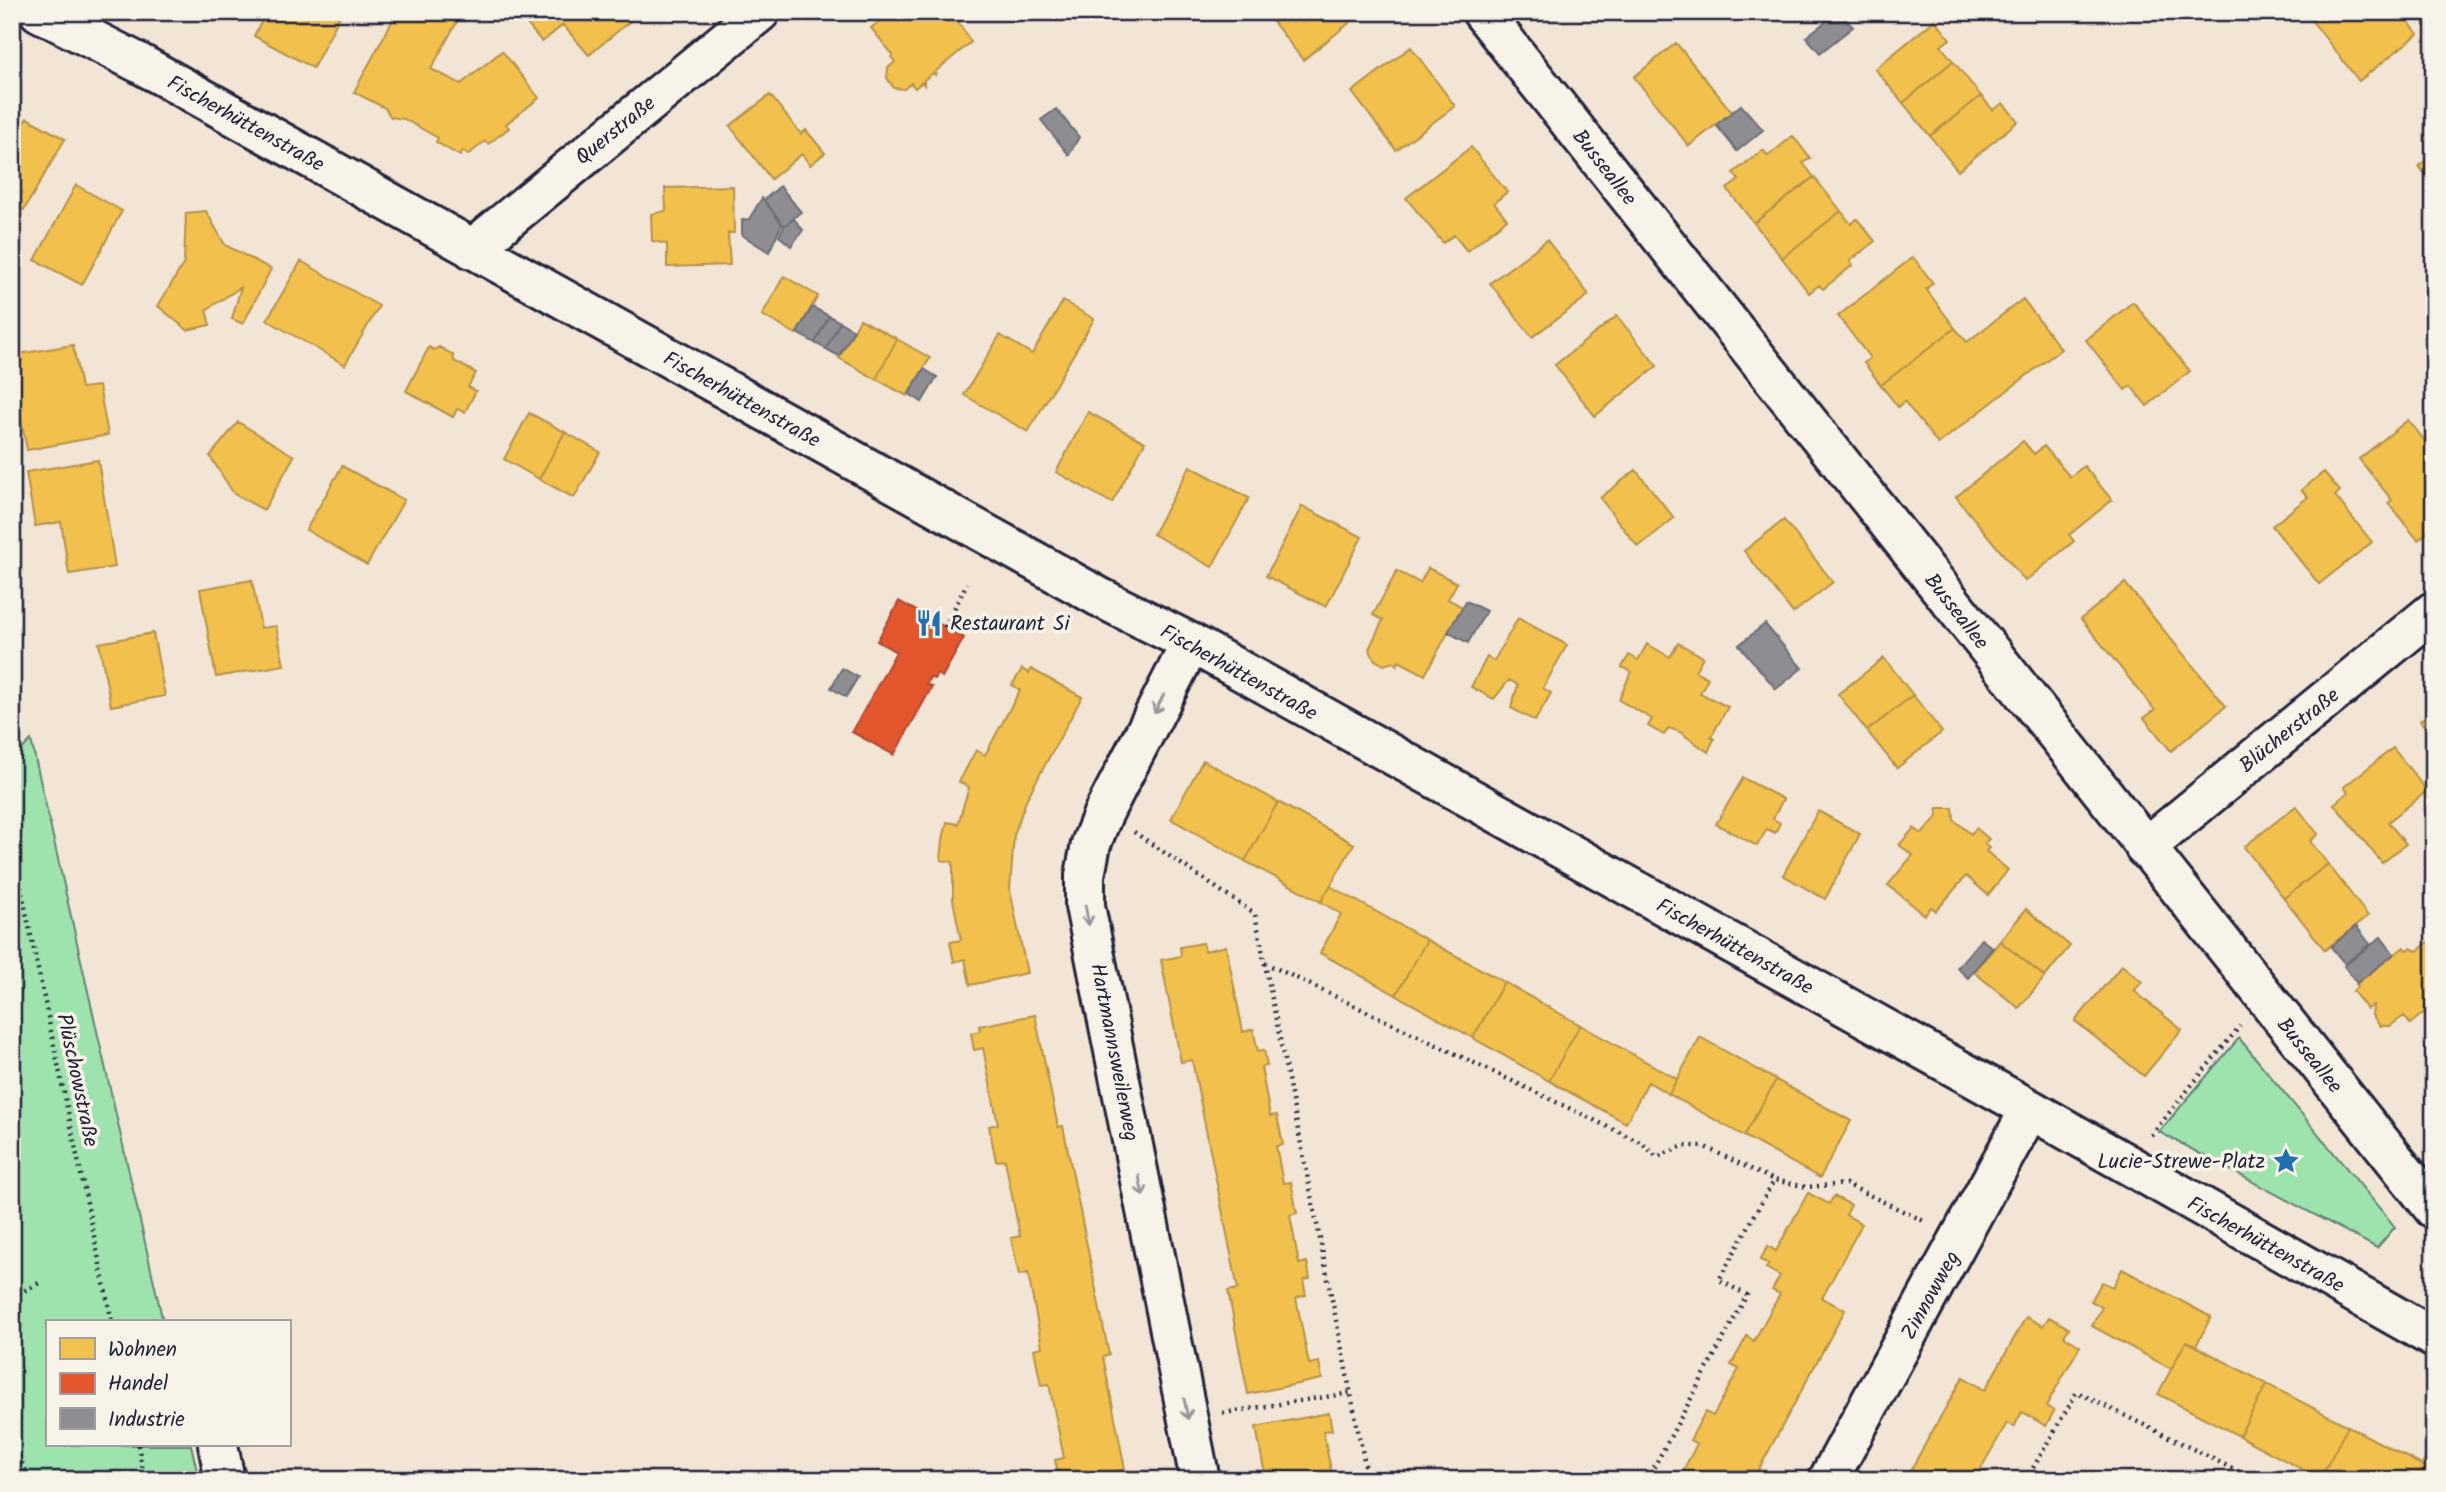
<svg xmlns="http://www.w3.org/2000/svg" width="2446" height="1492" viewBox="0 0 2446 1492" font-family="Kalam,sans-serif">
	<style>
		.green { fill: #9ee3ae; stroke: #608274; stroke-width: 2 }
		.homes { fill: #f2c14e; stroke: #b49148; stroke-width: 2 }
		.shops { fill: #e4572e; stroke: #aa4732; stroke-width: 2 }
		.industry { fill: #8d8d92; stroke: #6d6d78; stroke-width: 2 }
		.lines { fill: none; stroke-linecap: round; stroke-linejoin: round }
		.minor-casing { stroke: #22223b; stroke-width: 44 }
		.path { stroke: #22223b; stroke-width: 4.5; stroke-dasharray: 2 5; stroke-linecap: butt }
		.minor { stroke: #f7f3e8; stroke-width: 38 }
		.oneway { stroke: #97959a }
		.labels { text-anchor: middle; stroke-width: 7; stroke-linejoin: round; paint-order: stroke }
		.street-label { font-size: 21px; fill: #22223b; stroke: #f7f3e8 }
		.poi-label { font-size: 21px; fill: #22223b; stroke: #f7f3e8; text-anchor: start }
	</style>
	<rect width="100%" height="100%" fill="#f2e5d6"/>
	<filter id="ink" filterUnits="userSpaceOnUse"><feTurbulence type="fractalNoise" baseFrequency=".0143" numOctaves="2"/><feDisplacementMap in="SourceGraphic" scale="14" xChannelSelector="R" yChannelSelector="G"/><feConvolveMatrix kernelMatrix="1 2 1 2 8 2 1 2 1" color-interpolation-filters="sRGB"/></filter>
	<g filter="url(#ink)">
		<path class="green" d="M 31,740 L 163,1322 L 47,1322 L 47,1445 L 191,1445 L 199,1480 L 12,1480 L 12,760 Z
			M 2239,1038 L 2395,1227 L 2377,1248 L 2159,1132 Z"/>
		<path class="homes" d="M 197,12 L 219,12 L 214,22 Z
			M 266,12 L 342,12 L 313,68 L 254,36 Z
			M 397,12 L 448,12 L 459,18 L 431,69 L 461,84 L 502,51 L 539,98 L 506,124 L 509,128 L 488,144 L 485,141 L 468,155 L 463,151 L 460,156 L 436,142 L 438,138 L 404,119 L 391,117 L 385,108 L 354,92 Z
			M 517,12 L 641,12 L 589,55 L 563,25 L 542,42 Z
			M 891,12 L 952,12 L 971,42 L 936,71 L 935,75 L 933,73 L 924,80 L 924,85 L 922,82 L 915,88 L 911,83 L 904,89 L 894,88 L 887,78 L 888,68 L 895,62 L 891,57 L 893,55 L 871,28 Z
			M 1008,12 L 1027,12 L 1015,22 Z
			M 1271,12 L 1363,12 L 1303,60 L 1268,15 Z
			M 2305,12 L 2401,12 L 2418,34 L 2359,81 Z
			M 1935,20 L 1950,39 L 1941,46 L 1953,61 L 1903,103 L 1875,69 Z
			M 1676,43 L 1732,112 L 1689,146 L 1634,77 Z
			M 1411,47 L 1455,106 L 1396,150 L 1352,92 Z
			M 1953,61 L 1981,96 L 1930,136 L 1903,103 Z
			M 770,95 L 801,134 L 806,130 L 825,153 L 810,165 L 802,154 L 771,179 L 730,126 Z
			M 1981,96 L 1993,110 L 2003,103 L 2018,121 L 1958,171 L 1930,136 Z
			M 27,118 L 65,139 L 24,210 L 12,204 L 12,144 Z
			M 1793,136 L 1810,158 L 1803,163 L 1814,177 L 1754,223 L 1727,189 L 1739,180 L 1733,173 L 1763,150 L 1768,156 Z
			M 1471,147 L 1507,192 L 1494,203 L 1507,219 L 1467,251 L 1454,235 L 1443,243 L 1406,198 Z
			M 2434,154 L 2434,186 L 2419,166 Z
			M 1814,177 L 1841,211 L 1782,258 L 1754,223 Z
			M 76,185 L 122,211 L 82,285 L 35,260 Z
			M 733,186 L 734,233 L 728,233 L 730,265 L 667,267 L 667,244 L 652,241 L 651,214 L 666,211 L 665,188 Z
			M 206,211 L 225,245 L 271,269 L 243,324 L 232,319 L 241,287 L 206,310 L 210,325 L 187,330 L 158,306 L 184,263 L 186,213 Z
			M 1841,211 L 1851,224 L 1857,219 L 1875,241 L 1850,261 L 1853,265 L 1823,289 L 1819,285 L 1809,293 L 1782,258 Z
			M 1547,240 L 1589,295 L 1532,337 L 1490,283 Z
			M 1913,257 L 1933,283 L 1926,289 L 1955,328 L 1881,385 L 1864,363 L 1870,358 L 1838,316 Z
			M 301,261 L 379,306 L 345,365 L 267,320 Z
			M 784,276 L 818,296 L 796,334 L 762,315 Z
			M 2023,299 L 2061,349 L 1938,444 L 1904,401 L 1898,407 L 1881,385 L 1955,328 L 1967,342 Z
			M 1063,301 L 1094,319 L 1028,432 L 964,395 L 1000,335 L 1032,354 Z
			M 2133,302 L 2190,371 L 2147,406 L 2131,386 L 2125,390 L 2086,340 Z
			M 1617,316 L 1657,366 L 1595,416 L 1555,365 Z
			M 860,319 L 897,339 L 876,379 L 839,358 Z
			M 897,339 L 930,358 L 907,396 L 876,379 Z
			M 73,345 L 81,388 L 99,386 L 108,435 L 27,450 L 18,402 L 12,403 L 12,355 Z
			M 429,347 L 434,350 L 439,347 L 453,355 L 454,361 L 476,373 L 468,387 L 476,391 L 465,412 L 457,409 L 453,417 L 406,391 Z
			M 1088,412 L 1145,442 L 1112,503 L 1056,472 Z
			M 529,413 L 565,432 L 539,479 L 504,459 Z
			M 2408,420 L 2434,452 L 2434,527 L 2418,540 L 2388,503 L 2392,500 L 2359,459 Z
			M 238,422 L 294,456 L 264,510 L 234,494 L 210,456 Z
			M 565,432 L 600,452 L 574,498 L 539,479 Z
			M 2023,441 L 2034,454 L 2044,446 L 2070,477 L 2084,466 L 2112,500 L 2069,535 L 2074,541 L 2025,581 L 1956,497 Z
			M 98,460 L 115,567 L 69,574 L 61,522 L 35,526 L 26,472 Z
			M 342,466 L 404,500 L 367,565 L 306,530 Z
			M 1190,466 L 1249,498 L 1212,567 L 1153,534 Z
			M 1636,470 L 1674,518 L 1638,547 L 1600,498 Z
			M 2324,472 L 2340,491 L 2335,496 L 2372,542 L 2319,584 L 2272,526 L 2308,497 L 2301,490 Z
			M 1302,506 L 1362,537 L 1326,607 L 1266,576 Z
			M 1784,520 L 1833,582 L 1793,613 L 1744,551 Z
			M 1428,568 L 1457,583 L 1448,599 L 1462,607 L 1425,675 L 1399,661 L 1397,665 L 1393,662 L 1384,665 L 1375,660 L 1369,649 L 1383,620 L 1373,615 L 1397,571 L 1420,583 Z
			M 252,580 L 261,628 L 276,626 L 284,665 L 216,677 L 200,589 Z
			M 2125,583 L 2226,706 L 2171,751 L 2144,718 L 2155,710 L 2081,619 Z
			M 1518,618 L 1567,645 L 1543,688 L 1551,693 L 1535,721 L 1511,708 L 1518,685 L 1509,680 L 1494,699 L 1471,687 L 1487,657 L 1494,661 Z
			M 153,633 L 165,696 L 111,706 L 99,643 Z
			M 1678,643 L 1703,657 L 1695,671 L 1708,678 L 1700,693 L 1728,707 L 1711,737 L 1714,739 L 1708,752 L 1680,732 L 1669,728 L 1664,735 L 1648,726 L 1652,719 L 1619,700 L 1631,672 L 1622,667 L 1629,655 L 1638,660 L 1647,644 L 1670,657 Z
			M 1884,658 L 1913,695 L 1867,731 L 1838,694 Z
			M 1022,669 L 1029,673 L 1031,669 L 1082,697 L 1027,798 L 1014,835 L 1010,890 L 1027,973 L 970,985 L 965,959 L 954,962 L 950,942 L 961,940 L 953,900 L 953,862 L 941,860 L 943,840 L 947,822 L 958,824 L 969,787 L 959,782 L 976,750 L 985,755 L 1020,690 L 1012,685 Z
			M 1913,695 L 1942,732 L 1897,768 L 1867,731 Z
			M 2434,710 L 2434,738 L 2420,721 Z
			M 2393,748 L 2427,791 L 2388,822 L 2406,844 L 2382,863 L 2334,804 L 2348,792 L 2344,787 Z
			M 1203,760 L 1278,802 L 1245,861 L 1171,819 Z
			M 1743,778 L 1783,799 L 1773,819 L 1780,823 L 1775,833 L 1767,829 L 1757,846 L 1716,824 Z
			M 1278,802 L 1354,844 L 1321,902 L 1245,861 Z
			M 2296,806 L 2318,834 L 2310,841 L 2328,864 L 2284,898 L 2244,847 Z
			M 1937,808 L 1953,808 L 1954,820 L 1971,834 L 1976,828 L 1989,839 L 1984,844 L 1989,848 L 1986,851 L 2008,870 L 1988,895 L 1966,876 L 1936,911 L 1931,907 L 1925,915 L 1888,885 L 1913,855 L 1899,845 L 1914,828 L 1922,834 L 1938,816 Z
			M 1818,811 L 1860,834 L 1825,899 L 1783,875 Z
			M 2328,864 L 2368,916 L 2325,950 L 2284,898 Z
			M 1330,886 L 1427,940 L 1396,995 L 1320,953 L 1341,914 L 1321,902 Z
			M 2026,909 L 2070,946 L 2045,977 L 2000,941 Z
			M 2434,938 L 2434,1004 L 2410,1024 L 2404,1016 L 2390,1026 L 2380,1026 L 2372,1015 L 2373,1005 L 2367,1009 L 2353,991 L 2358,986 L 2356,984 L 2404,947 L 2407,950 L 2411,948 L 2417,951 Z
			M 1427,940 L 1504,982 L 1473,1038 L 1396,995 Z
			M 2000,941 L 2045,977 L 2019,1008 L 1974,972 Z
			M 1203,943 L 1205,951 L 1226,946 L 1243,1032 L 1253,1029 L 1258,1051 L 1264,1050 L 1267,1066 L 1261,1067 L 1270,1116 L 1277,1115 L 1283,1145 L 1276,1146 L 1283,1183 L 1291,1182 L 1297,1213 L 1290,1215 L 1299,1264 L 1307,1262 L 1310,1279 L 1303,1280 L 1306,1295 L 1296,1298 L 1309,1364 L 1319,1362 L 1322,1379 L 1248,1394 L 1228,1291 L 1238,1289 L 1192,1060 L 1181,1062 L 1161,960 L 1181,956 L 1180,947 Z
			M 2122,965 L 2142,982 L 2134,991 L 2182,1030 L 2144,1076 L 2075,1021 Z
			M 1504,982 L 1580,1025 L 1549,1081 L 1473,1038 Z
			M 1035,1015 L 1058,1127 L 1063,1126 L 1109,1355 L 1103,1357 L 1125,1469 L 1073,1480 L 1069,1480 L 1068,1475 L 1059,1477 L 1055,1460 L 1064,1458 L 1049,1384 L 1041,1385 L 1034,1349 L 1042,1347 L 1028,1273 L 1019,1275 L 1011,1238 L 1020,1236 L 1005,1160 L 996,1161 L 989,1126 L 998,1124 L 983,1048 L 974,1050 L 971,1033 L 980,1031 L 979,1026 Z
			M 1580,1025 L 1677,1079 L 1669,1094 L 1648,1082 L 1626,1123 L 1549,1081 Z
			M 1700,1037 L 1776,1080 L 1744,1136 L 1669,1094 Z
			M 1776,1080 L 1851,1121 L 1820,1178 L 1744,1136 Z
			M 1808,1193 L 1829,1204 L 1834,1196 L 1851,1205 L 1846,1215 L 1862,1224 L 1822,1298 L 1845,1310 L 1753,1480 L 1678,1480 L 1697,1444 L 1690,1440 L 1705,1412 L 1713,1416 L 1739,1369 L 1731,1365 L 1747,1336 L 1754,1341 L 1780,1294 L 1772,1290 L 1780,1276 L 1766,1268 L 1769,1264 L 1760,1260 L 1768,1246 L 1776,1251 Z
			M 2122,1269 L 2211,1317 L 2196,1346 L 2186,1341 L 2171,1369 L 2092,1326 L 2102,1307 L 2091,1301 L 2102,1282 L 2113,1287 Z
			M 2026,1317 L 2043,1326 L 2049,1317 L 2069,1328 L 2064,1336 L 2080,1346 L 2046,1406 L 2054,1411 L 2046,1426 L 2022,1412 L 2014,1427 L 2007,1423 L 1980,1470 L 1988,1474 L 1985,1480 L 1905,1480 L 1963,1377 L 1985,1390 Z
			M 2186,1341 L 2267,1384 L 2239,1436 L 2158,1394 Z
			M 2267,1384 L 2348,1426 L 2320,1479 L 2239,1436 Z
			M 1329,1413 L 1332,1430 L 1323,1431 L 1333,1480 L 1266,1480 L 1256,1427 Z
			M 2348,1426 L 2429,1469 L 2423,1480 L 2320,1479 Z
			M 2434,1445 L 2434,1480 L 2423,1480 L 2429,1469 L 2422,1465 Z"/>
		<path class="shops" d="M 899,601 L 964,638 L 942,677 L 937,674 L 934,679 L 930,677 L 926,684 L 932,687 L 894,755 L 852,732 L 896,652 L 877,641 Z"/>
		<path class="industry" d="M 1838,12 L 1853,27 L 1820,53 L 1806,37 Z
			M 1741,105 L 1763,130 L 1737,151 L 1716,125 Z
			M 1056,109 L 1079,137 L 1069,155 L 1041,120 Z
			M 780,186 L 801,212 L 784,226 L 764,200 Z
			M 762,198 L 782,224 L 769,252 L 742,235 L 742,220 L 749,219 Z
			M 794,219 L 803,230 L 791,246 L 779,236 L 784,226 Z
			M 812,307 L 829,316 L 815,343 L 797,333 Z
			M 829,316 L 840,322 L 826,349 L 815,343 Z
			M 840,322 L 854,330 L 839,356 L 826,349 Z
			M 924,369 L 937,377 L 922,402 L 909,394 Z
			M 1466,601 L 1486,611 L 1468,643 L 1448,632 Z
			M 1765,624 L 1802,668 L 1776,689 L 1739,645 Z
			M 842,668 L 858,677 L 846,697 L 831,688 Z
			M 2356,926 L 2370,944 L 2345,964 L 2331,947 Z
			M 2381,937 L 2394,954 L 2357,983 L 2344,966 Z
			M 1981,939 L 1993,948 L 1968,978 L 1957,968 Z"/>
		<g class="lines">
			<defs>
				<path id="minor" d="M 39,12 L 139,63 L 1101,598 L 1191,643 L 2030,1109 L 2434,1338
					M 1482,12 L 2434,1209
					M 472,249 L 760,12
					M 1191,643 L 1103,814 L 1091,844 L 1085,875 L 1085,906 L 1200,1480
					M 2145,848 L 2434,611
					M 218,1445 L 225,1480
					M 1828,1480 L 2030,1109"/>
			</defs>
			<use href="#minor" class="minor-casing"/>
			<path class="path" d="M 945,627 L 967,583
				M 1134,832 L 1255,914 L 1368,1480
				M 12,845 L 112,1322
				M 1265,963 L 1642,1143 L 1657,1157 L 1683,1146 L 1703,1146 L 1774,1180 L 1807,1187 L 1846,1184 L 1926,1222
				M 2151,1135 L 2240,1026
				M 12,1297 L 41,1282
				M 1223,1413 L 1350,1393
				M 12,1444 L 31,1480
				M 138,1445 L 145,1480
				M 1647,1480 L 1747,1295 L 1719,1280 L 1774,1180
				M 2026,1480 L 2077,1392 L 2256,1480"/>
			<use href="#minor" class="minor"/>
		</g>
		<defs><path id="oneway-shaft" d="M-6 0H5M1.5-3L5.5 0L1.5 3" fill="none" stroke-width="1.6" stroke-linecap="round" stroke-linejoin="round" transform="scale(1.75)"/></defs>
		<g class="oneway">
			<use href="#oneway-shaft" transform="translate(1159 704) rotate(117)"/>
			<use href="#oneway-shaft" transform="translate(1087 915) rotate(80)"/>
			<use href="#oneway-shaft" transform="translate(1141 1186) rotate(79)"/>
			<use href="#oneway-shaft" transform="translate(1186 1409) rotate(79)"/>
		</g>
	</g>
	<defs>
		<symbol id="restaurant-bare" viewBox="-9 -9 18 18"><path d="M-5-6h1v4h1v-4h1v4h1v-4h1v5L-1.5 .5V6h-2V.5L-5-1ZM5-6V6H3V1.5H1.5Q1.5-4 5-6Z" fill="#1f6fb2" stroke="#f7f3e8" stroke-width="2.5" paint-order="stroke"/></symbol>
		<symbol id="sight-bare" viewBox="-9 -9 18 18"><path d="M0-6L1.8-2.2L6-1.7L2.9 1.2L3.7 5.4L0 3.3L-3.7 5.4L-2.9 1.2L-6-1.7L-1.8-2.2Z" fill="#1f6fb2" stroke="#f7f3e8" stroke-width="2.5" paint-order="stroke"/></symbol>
	</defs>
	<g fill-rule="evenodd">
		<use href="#restaurant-bare" x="910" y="604" width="38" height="38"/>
		<use href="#sight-bare" x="2267" y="1142" width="38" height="38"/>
	</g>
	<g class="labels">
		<g class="street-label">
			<text transform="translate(246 123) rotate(29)" y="7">Fischerhüttenstraße</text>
			<text transform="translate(615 130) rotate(-39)" y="7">Querstraße</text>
			<text transform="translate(1605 167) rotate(52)" y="7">Busseallee</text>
			<text transform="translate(742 399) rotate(29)" y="7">Fischerhüttenstraße</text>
			<text transform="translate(1957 611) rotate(52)" y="7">Busseallee</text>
			<text transform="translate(1239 672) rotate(29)" y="7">Fischerhüttenstraße</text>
			<text transform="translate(2289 730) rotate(-39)" y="7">Blücherstraße</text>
			<text transform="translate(1735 946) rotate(29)" y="7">Fischerhüttenstraße</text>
			<text transform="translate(1115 1052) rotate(79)" y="7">Hartmannsweilerweg</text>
			<text transform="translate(2310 1055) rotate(51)" y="7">Busseallee</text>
			<text transform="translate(78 1080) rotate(78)" y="7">Plüschowstraße</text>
			<text transform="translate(2266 1244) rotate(29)" y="7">Fischerhüttenstraße</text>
			<text transform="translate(1930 1295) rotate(-61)" y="7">Zinnowweg</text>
		</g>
		<g class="poi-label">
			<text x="950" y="630">Restaurant Si</text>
			<text x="2265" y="1168" text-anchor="end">Lucie-Strewe-Platz</text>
		</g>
	</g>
	<rect width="2446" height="1492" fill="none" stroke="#f7f3e8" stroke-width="42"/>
	<rect x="21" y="21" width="2404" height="1450" fill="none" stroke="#22223b" stroke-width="2.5" filter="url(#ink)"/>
	<rect x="46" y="1320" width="245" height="126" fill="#f7f3e8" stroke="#a29fa3" stroke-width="2"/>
	<rect x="60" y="1338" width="35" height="21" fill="#f2c14e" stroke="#a29fa3" stroke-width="2"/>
	<text x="108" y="1356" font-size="21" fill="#22223b">Wohnen</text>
	<rect x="60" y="1373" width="35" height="21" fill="#e4572e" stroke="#a29fa3" stroke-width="2"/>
	<text x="108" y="1390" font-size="21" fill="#22223b">Handel</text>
	<rect x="60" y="1408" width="35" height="21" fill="#8d8d92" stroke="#a29fa3" stroke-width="2"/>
	<text x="108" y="1426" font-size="21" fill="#22223b">Industrie</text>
</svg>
